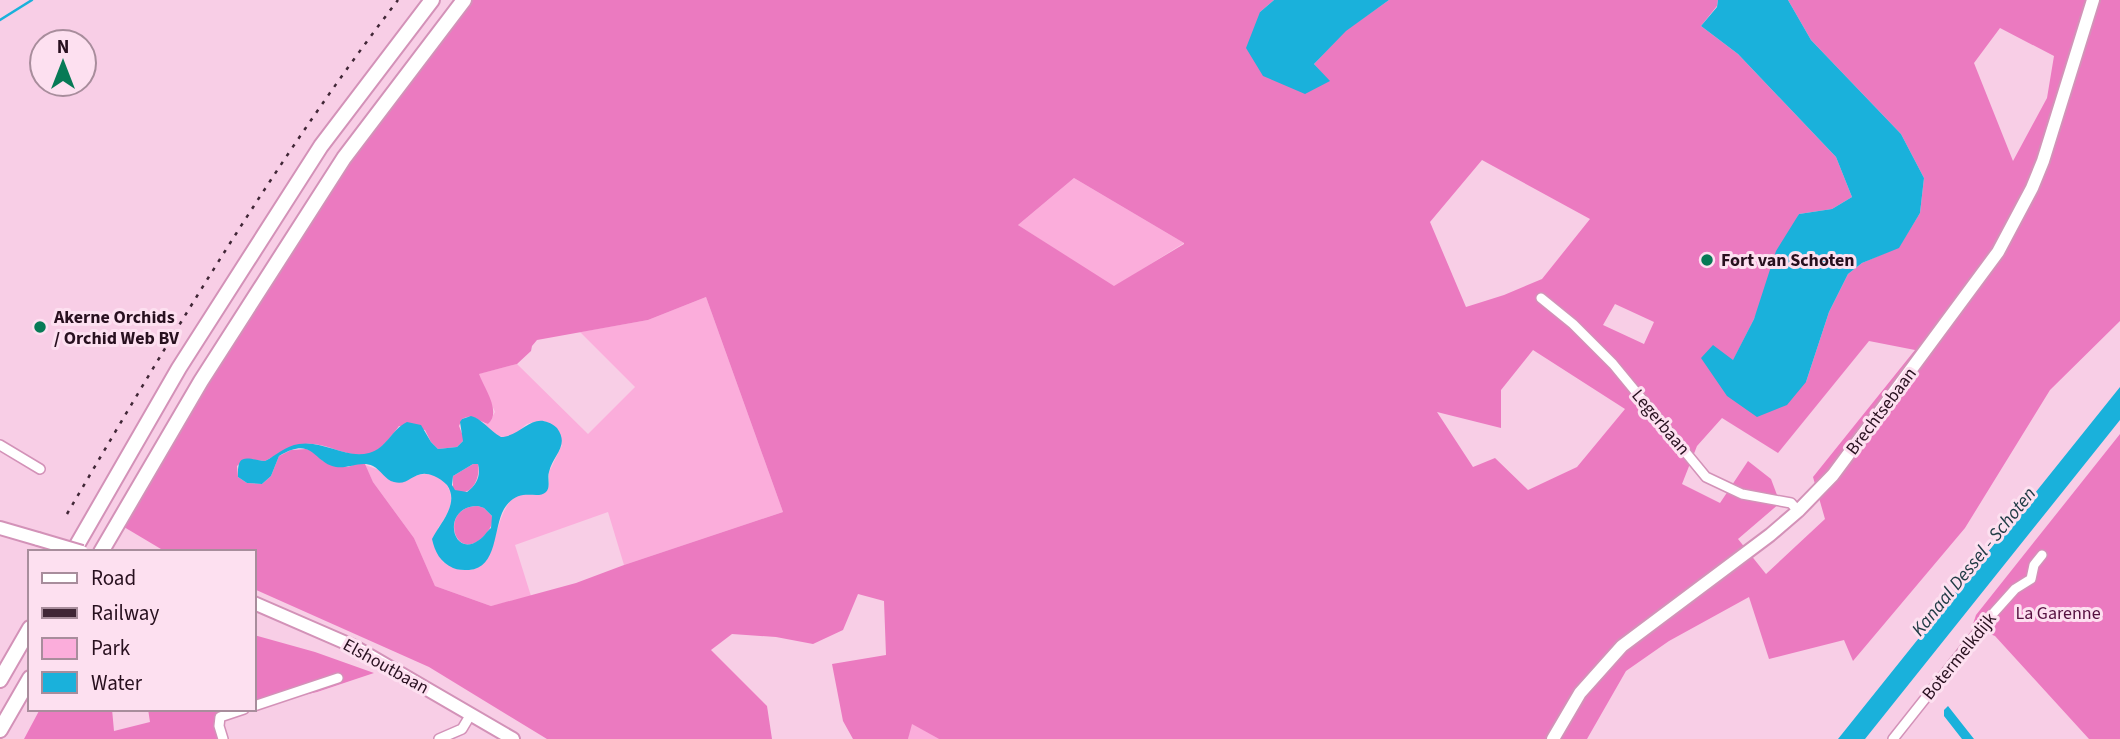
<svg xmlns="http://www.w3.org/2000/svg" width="2120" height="739" viewBox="0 0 2120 739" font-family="'Source Sans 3',sans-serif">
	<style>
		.green { fill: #fbaddb }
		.forest { fill: #eb7ac0; fill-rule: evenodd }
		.water { fill: #1ab1db; fill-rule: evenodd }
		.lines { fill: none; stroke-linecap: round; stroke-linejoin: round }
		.stream { stroke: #1ab1db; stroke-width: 2.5 }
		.minor-casing { stroke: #d392b8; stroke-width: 12 }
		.major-casing { stroke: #d392b8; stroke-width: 16 }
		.highway-casing { stroke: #d392b8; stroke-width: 18 }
		.minor { stroke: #fff; stroke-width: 9 }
		.major { stroke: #fff; stroke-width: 12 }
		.highway { stroke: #fff; stroke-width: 14 }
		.rail { stroke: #402636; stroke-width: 2.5; stroke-dasharray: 3.5 7; stroke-linecap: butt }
		.major-bridge-casing { stroke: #d392b8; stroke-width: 16; stroke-linecap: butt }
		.major-bridge { stroke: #fff; stroke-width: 12 }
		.poi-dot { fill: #077a56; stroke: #fde0f0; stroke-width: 2.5 }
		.labels { text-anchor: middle; stroke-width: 6; stroke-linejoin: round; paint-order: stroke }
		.poi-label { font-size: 18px; font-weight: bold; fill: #28101f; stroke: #fde0f0; text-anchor: start }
		.street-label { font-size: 18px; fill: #28101f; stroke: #fde0f0 }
		.park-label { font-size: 18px; fill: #550f3f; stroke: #fde0f0 }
		.water-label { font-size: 19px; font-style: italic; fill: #203b45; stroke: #fde0f0 }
	</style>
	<rect width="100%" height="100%" fill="#f8cee6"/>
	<path class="green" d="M 1074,178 L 1184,243 L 1114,287 L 1018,225 Z
		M 706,297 L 783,512 L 624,565 L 608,512 L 515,545 L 531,596 L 491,606 L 435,586 L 414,538 L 373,482 L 365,465 L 408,480 C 421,469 445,473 450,492 C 454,506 445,518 438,528 L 443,562 C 513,602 480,480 536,495 L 549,486 L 549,472 L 562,445 L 545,421 C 539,421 532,422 527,424 C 522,427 519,433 513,436 C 502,441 489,432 483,423 L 488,424 L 495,412 L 478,374 L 517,364 L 588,434 L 635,387 L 580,332 L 648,320 Z
		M 911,723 L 939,739 L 908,739 Z"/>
	<path class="forest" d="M 473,0 L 1274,0 L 1260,12 L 1329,81 L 1314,64 L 1345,31 L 1389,0 L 1718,0 L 1717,6 L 1701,26 L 1738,54 L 1836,157 L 1852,197 L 1832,209 L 1799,214 L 1754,319 L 1733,361 L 1701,357 L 1806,382 L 1829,312 L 1848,274 L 1862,263 L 1899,247 L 1920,213 L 1924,178 L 1901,134 L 1811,40 L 1788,0 L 2120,0 L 2120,321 L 2050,390 L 1965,528 L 1853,661 L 1844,640 L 1769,659 L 1749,597 L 1669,641 L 1626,671 L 1587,739 L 939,739 L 912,724 L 908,739 L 853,739 L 843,721 L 832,664 L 886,655 L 884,601 L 858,594 L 843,630 L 813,644 L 776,637 L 732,634 L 711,650 L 767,706 L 772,739 L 547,739 L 429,667 L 254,589 L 254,552 L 166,552 L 124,527 L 207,385 L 350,163 ZM 2000,28 L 2054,56 L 2047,98 L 2013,161 L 1974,63 ZM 1482,160 L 1590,219 L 1542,279 L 1504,295 L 1466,307 L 1430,222 ZM 1074,178 L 1184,243 L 1184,244 L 1114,286 L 1018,225 ZM 706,297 L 783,512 L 624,565 L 576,583 L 491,606 L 435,586 L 414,538 L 373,482 L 365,464 L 356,464 L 348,467 L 323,461 L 313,451 L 306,449 L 291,450 L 279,456 L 271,476 L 262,484 L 247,483 L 238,477 L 237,466 L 245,459 L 265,461 C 279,454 289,445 305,444 C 328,441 355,464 376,451 C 385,445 393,434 399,426 L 425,430 L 431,442 L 438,449 L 457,447 L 463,441 L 463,436 L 459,426 L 462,419 C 474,413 477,421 488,424 C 502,412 484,388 479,374 L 517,364 L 531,351 L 532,346 L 537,340 L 648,320 ZM 1615,304 L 1654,322 L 1644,344 L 1603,325 ZM 1869,341 L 1915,350 L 1813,477 L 1825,519 L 1766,574 L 1738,539 L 1780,503 L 1771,479 L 1748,461 L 1720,503 L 1682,484 L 1697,446 L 1722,418 L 1778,453 ZM 1533,350 L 1625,409 L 1577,467 L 1528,490 L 1495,458 L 1473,467 L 1437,412 L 1501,428 L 1501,390 Z
		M 2120,434 L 2120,739 L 2089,739 L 1995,636 L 1975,628 L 1973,624 L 1976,615 Z
		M 473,464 L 478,464 C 481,479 470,500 453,489 L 453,476 Z
		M 478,506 L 484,508 L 492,516 C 493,525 490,529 484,536 C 454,566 438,506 478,506 Z
		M 254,635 L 315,652 L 374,673 L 317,692 L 254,706 Z
		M 40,709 L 112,709 L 114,731 L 150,722 L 148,709 L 237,709 L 217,714 L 222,739 L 24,739 Z"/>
	<path class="water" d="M 1274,0 L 1389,0 L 1346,31 L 1314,64 L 1330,81 L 1305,94 L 1263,76 L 1246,48 L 1260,12 Z
		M 1718,0 L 1788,0 L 1811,40 L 1901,134 L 1924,178 L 1920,213 L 1899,248 L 1862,263 L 1848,274 L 1829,312 L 1806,382 L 1787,405 L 1757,417 L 1727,396 L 1701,358 L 1713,345 L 1733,360 L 1754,319 L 1776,251 L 1799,214 L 1832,209 L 1852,197 L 1836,157 L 1738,54 L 1701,26 L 1717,7 Z
		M 2120,387 L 2120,420 L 1865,739 L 1838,739 Z
		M 471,416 C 481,418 490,431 501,437 C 524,436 533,408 557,428 C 570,446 553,455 549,472 C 547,478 551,487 546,492 C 537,501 519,485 504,509 C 493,528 498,568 469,570 C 463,570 458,570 453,568 C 440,562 435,552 432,539 C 440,523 460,504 447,485 C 443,481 439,478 434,476 C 414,467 410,487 394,482 C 385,480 381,470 373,466 C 361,460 349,469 336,467 C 313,463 314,435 279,456 L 271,476 L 262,484 L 247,483 L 238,477 C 237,453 245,458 265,461 C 277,455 285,446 299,444 C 324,440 345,459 369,453 C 386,449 392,429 407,422 L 421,425 L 431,442 L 438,449 L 457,447 L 463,441 L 460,422 L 462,419 ZM 473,464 L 478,464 C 481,475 477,485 467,492 L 455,490 L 452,485 L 453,476 ZM 478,506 L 484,508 L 492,516 L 491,528 C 487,531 484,537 479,540 C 452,560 440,506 478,506 Z
		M 1948,706 L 1974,739 L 1962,739 L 1944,716 L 1944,710 Z"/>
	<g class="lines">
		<path class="stream" d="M 0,20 L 32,0"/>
		<defs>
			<path id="minor" d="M 1541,298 L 1573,324 L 1613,364 L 1706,477 L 1742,494 L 1791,503 L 1798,511
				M 0,445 L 40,469
				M 254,706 L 338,678
				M 223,739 L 219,726 L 220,717 L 244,709
				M 439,739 L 462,729 L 471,714
				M 1893,739 L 1989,618 L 2015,589 L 2031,579 L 2034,565 L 2042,555"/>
			<path id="major" d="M 0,528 L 38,539
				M 254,603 L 353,646 L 513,739
				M 1553,739 L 1580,693 L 1622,646 L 1770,535 L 1798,511 L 1833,475 L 1998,252 L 2032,188 L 2043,161 L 2093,0"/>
			<path id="highway" d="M 73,552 L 179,368 L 321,146 L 432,0
				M 101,552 L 201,381 L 344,158 L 464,0
				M 0,680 L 30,628
				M 0,730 L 30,678"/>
		</defs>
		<use href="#minor" class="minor-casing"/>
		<use href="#major" class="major-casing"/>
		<use href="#highway" class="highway-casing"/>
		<use href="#minor" class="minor"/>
		<use href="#major" class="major"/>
		<use href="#highway" class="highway"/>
		<path class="rail" d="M 67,514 C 170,338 274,162 398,0"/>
		<defs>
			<path id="major-bridge" d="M 38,539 L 82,552"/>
		</defs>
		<use href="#major-bridge" class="major-bridge-casing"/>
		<use href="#major-bridge" class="major-bridge"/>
	</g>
	<g class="poi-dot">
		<circle cx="1707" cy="260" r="7"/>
		<circle cx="40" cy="327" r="7"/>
	</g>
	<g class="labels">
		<g class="poi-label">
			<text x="1721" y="266">Fort van Schoten</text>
			<text x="54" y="323">Akerne Orchids<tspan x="54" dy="21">/ Orchid Web BV</tspan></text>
		</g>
		<g class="street-label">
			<text transform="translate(1881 411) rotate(-53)" y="6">Brechtsebaan</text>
			<text transform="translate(1661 422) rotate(50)" y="6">Legerbaan</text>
			<text transform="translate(1959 656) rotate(-51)" y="6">Botermelkdijk</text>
			<text transform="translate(386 666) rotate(29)" y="6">Elshoutbaan</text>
		</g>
		<g class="park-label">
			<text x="2058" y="619">La Garenne</text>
		</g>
		<g class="water-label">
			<text transform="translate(1973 561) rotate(-51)" y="7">Kanaal Dessel - Schoten</text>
		</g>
	</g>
	<rect x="28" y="550" width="228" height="161" fill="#fde0f0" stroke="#a88d9c" stroke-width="2"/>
	<rect x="42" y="573" width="35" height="10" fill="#ffffff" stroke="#a88d9c" stroke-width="2"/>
	<text x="91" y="585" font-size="21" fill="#28101f">Road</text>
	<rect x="42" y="608" width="35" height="10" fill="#402636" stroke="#a88d9c" stroke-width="2"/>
	<text x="91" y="620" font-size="21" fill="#28101f">Railway</text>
	<rect x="42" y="638" width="35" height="21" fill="#fbaddb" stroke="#a88d9c" stroke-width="2"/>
	<text x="91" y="655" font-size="21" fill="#28101f">Park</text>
	<rect x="42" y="672" width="35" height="21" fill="#1ab1db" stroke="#a88d9c" stroke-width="2"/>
	<text x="91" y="690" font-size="21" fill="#28101f">Water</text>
	<g transform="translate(63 63)"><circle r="33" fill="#fde0f0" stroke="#a88d9c" stroke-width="2"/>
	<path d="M0-5L12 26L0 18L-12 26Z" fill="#077a56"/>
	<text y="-10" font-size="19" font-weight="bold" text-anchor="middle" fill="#28101f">N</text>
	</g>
</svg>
